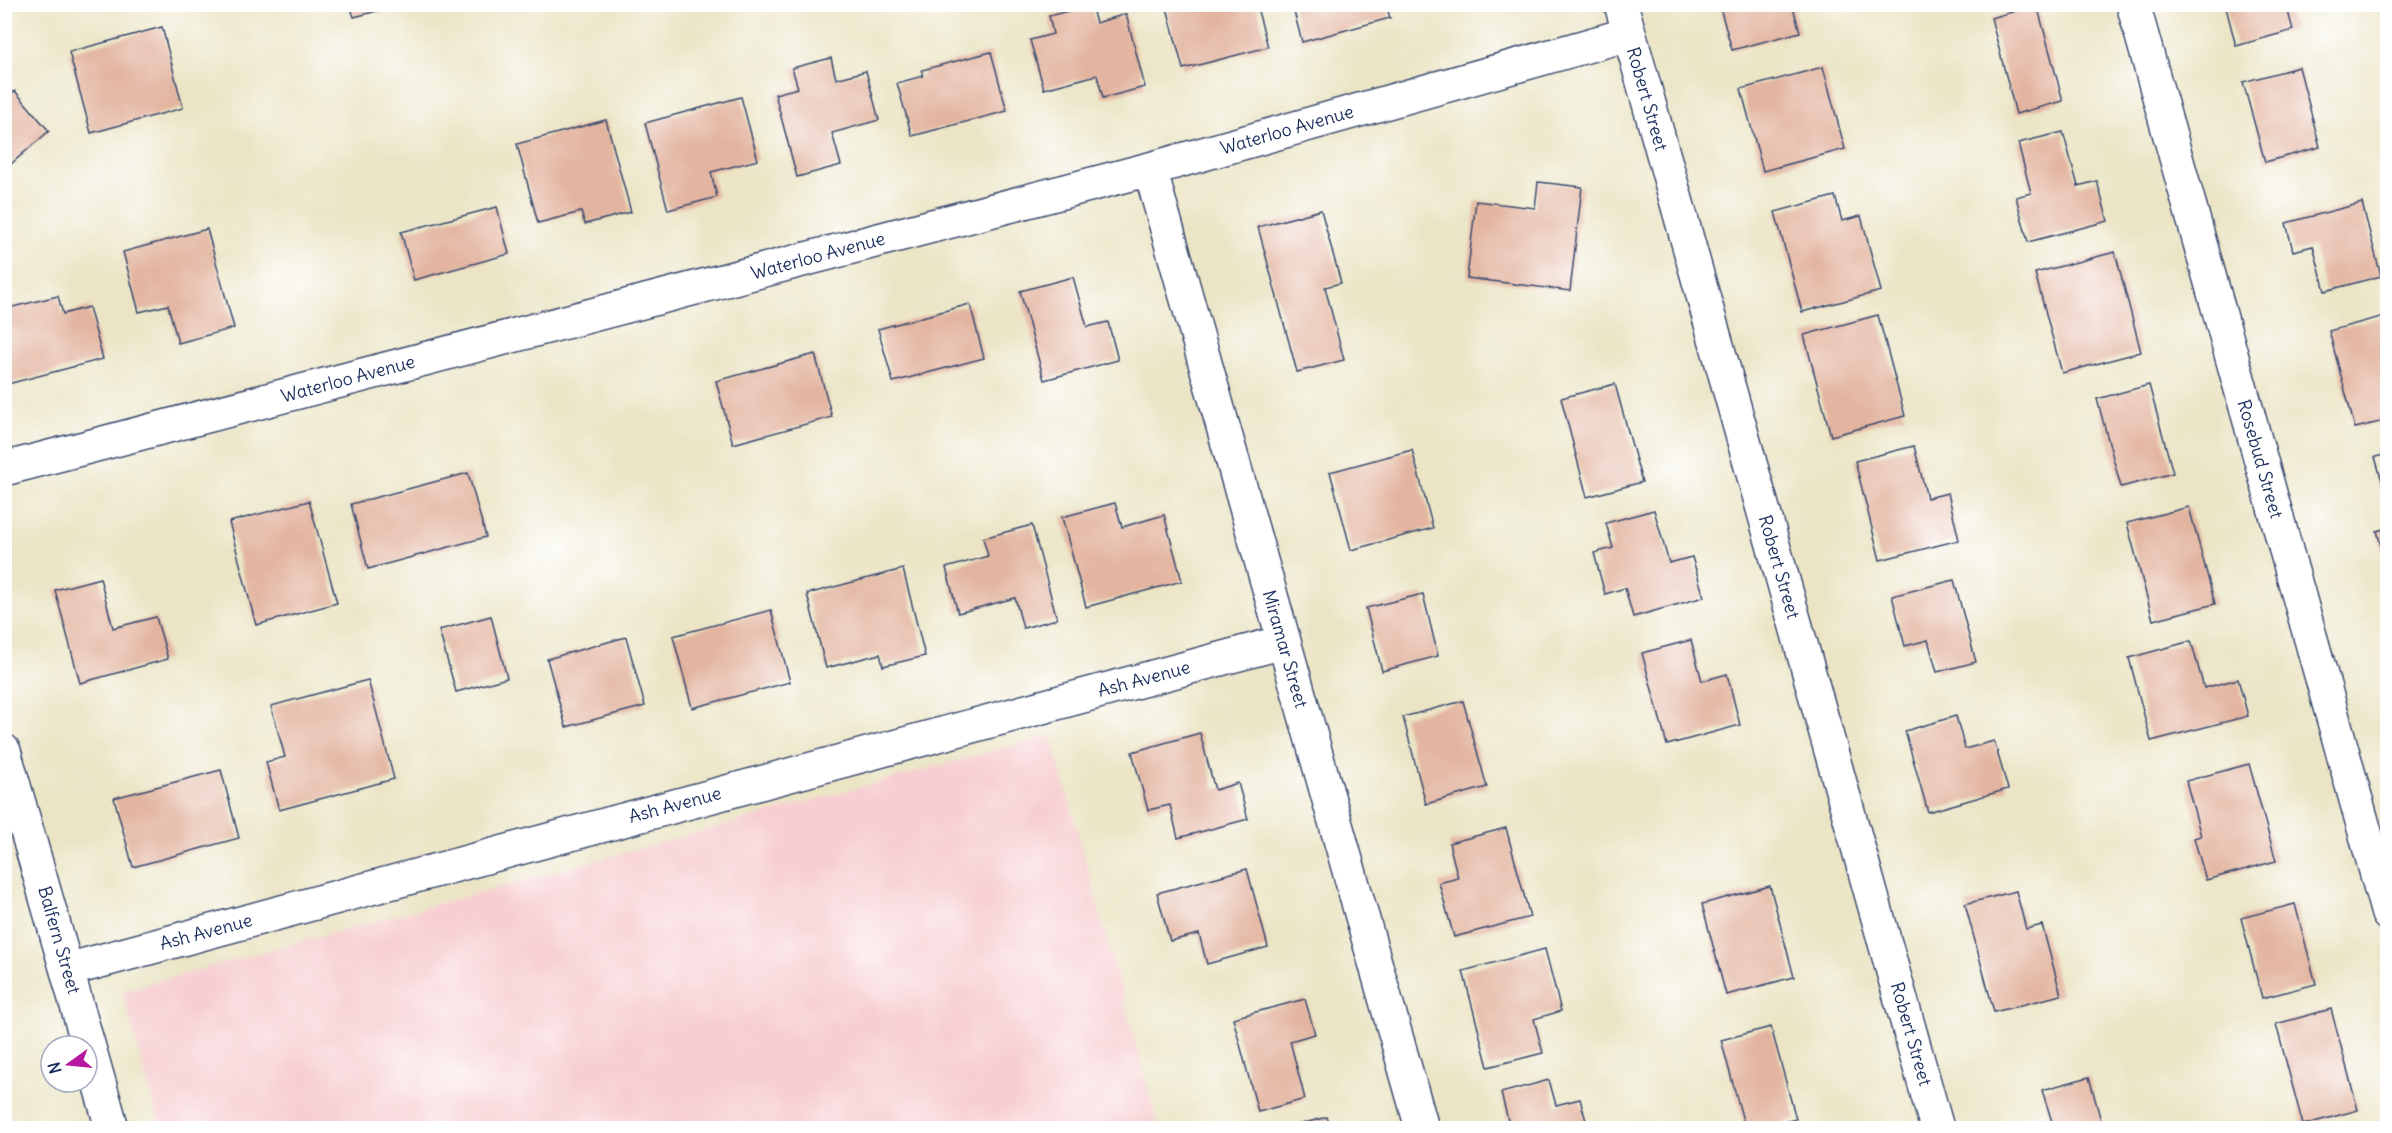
<svg xmlns="http://www.w3.org/2000/svg" width="2392" height="1133" viewBox="0 0 2392 1133" font-family="Delius,sans-serif">
	<style>
		.built { fill: #f7cfd2 }
		.building { fill: #e3b5a0 }
		.lines { fill: none; stroke-linecap: round; stroke-linejoin: round }
		.minor-casing { stroke: #3a4a6e; stroke-width: 36 }
		.minor { stroke: #fff; stroke-width: 33 }
		.labels { text-anchor: middle; stroke-width: 5; stroke-linejoin: round; paint-order: stroke }
		.street-label { font-size: 18px; fill: #1b2f5e; stroke: #fff }
	</style>
	<rect width="100%" height="100%" fill="#fff"/>
	<filter id="ink" filterUnits="userSpaceOnUse"><feTurbulence type="fractalNoise" baseFrequency=".0167" numOctaves="2"/><feDisplacementMap in="SourceGraphic" scale="12" xChannelSelector="R" yChannelSelector="G"/><feConvolveMatrix kernelMatrix="1 2 1 2 8 2 1 2 1" color-interpolation-filters="sRGB"/></filter>
	<filter id="wash" filterUnits="userSpaceOnUse"><feTurbulence type="fractalNoise" baseFrequency=".008" numOctaves="4" result="noise"/><feDisplacementMap in="SourceGraphic" scale="24" xChannelSelector="R" yChannelSelector="G"/><feGaussianBlur stdDeviation="1.35" result="paint"/><feColorMatrix in="noise" values="0 0 0 0 0 0 0 0 0 0 0 0 0 0 0 0 0 1.4 0 .05"/><feComposite in="paint" operator="in"/></filter>
	<g filter="url(#wash)">
		<rect width="100%" height="100%" fill="#ebe5c6"/>
		<path class="built" d="M 1051,735 L 1159,1128 L 160,1128 L 122,991 Z"/>
		<g id="blocks">
			<path class="building" d="M 1166,4 L 1256,4 L 1268,47 L 1183,69 Z
				M 1292,4 L 1386,4 L 1390,18 L 1302,42 Z
				M 1719,4 L 1792,4 L 1800,32 L 1732,50 Z
				M 2225,4 L 2286,4 L 2293,30 L 2236,46 Z
				M 350,5 L 391,5 L 392,7 L 354,17 Z
				M 1091,5 L 1096,23 L 1126,14 L 1145,87 L 1103,98 L 1097,75 L 1044,89 L 1030,40 L 1053,34 L 1049,16 Z
				M 2037,5 L 2063,101 L 2016,114 L 1991,18 Z
				M 162,27 L 183,108 L 91,133 L 69,52 Z
				M 991,52 L 1007,111 L 912,136 L 897,83 L 923,76 L 922,70 Z
				M 831,58 L 836,79 L 866,71 L 879,120 L 832,133 L 841,165 L 797,177 L 775,94 L 798,88 L 792,68 Z
				M 1823,67 L 1845,149 L 1763,171 L 1741,89 Z
				M 2299,67 L 2320,147 L 2265,162 L 2243,82 Z
				M 15,91 L 49,131 L 4,170 L 4,100 Z
				M 741,97 L 758,160 L 711,172 L 717,197 L 668,210 L 645,123 Z
				M 606,120 L 631,212 L 585,224 L 581,212 L 538,223 L 517,144 Z
				M 2063,132 L 2078,186 L 2097,181 L 2108,221 L 2028,242 L 2016,197 L 2031,193 L 2018,143 Z
				M 1538,182 L 1582,187 L 1570,291 L 1467,278 L 1476,201 L 1535,208 Z
				M 1835,196 L 1842,221 L 1861,216 L 1881,291 L 1802,312 L 1775,212 Z
				M 2362,203 L 2381,276 L 2325,291 L 2313,246 L 2293,251 L 2286,223 Z
				M 497,207 L 509,254 L 414,280 L 401,232 Z
				M 1321,210 L 1341,283 L 1325,287 L 1344,360 L 1297,372 L 1258,227 Z
				M 207,229 L 234,328 L 178,343 L 168,305 L 139,312 L 123,252 Z
				M 2115,252 L 2141,352 L 2062,373 L 2035,273 Z
				M 1073,277 L 1087,327 L 1108,322 L 1118,360 L 1044,380 L 1020,291 Z
				M 58,296 L 63,314 L 89,307 L 103,359 L 4,385 L 4,309 Z
				M 970,304 L 984,358 L 893,382 L 878,329 Z
				M 1878,315 L 1905,416 L 1831,436 L 1804,335 Z
				M 2388,315 L 2388,420 L 2355,428 L 2329,331 Z
				M 815,354 L 832,417 L 733,444 L 716,381 Z
				M 1615,384 L 1642,482 L 1587,497 L 1561,398 Z
				M 2149,385 L 2173,473 L 2121,487 L 2097,399 Z
				M 1914,446 L 1927,498 L 1948,493 L 1959,540 L 1880,560 L 1855,461 Z
				M 1412,450 L 1433,528 L 1351,550 L 1330,472 Z
				M 2388,454 L 2388,499 L 2387,499 L 2375,457 Z
				M 468,473 L 486,537 L 368,569 L 351,504 Z
				M 309,501 L 337,603 L 256,625 L 229,522 Z
				M 1115,503 L 1122,527 L 1164,515 L 1182,581 L 1086,607 L 1062,517 Z
				M 2189,507 L 2215,604 L 2153,620 L 2127,523 Z
				M 1654,510 L 1669,563 L 1692,557 L 1704,597 L 1633,617 L 1625,588 L 1605,594 L 1594,553 L 1613,548 L 1606,523 Z
				M 1032,525 L 1057,619 L 1023,628 L 1015,598 L 958,613 L 946,568 L 988,556 L 983,538 Z
				M 2388,528 L 2388,564 L 2386,564 L 2377,531 Z
				M 903,569 L 925,656 L 883,666 L 880,654 L 826,668 L 807,594 Z
				M 100,578 L 113,628 L 156,617 L 168,659 L 80,683 L 55,590 Z
				M 1954,580 L 1976,662 L 1937,672 L 1928,640 L 1905,646 L 1892,596 Z
				M 1423,594 L 1438,656 L 1382,671 L 1366,608 Z
				M 771,610 L 790,682 L 692,708 L 673,636 Z
				M 491,616 L 507,678 L 456,692 L 439,630 Z
				M 626,637 L 645,706 L 566,727 L 547,659 Z
				M 1691,640 L 1702,681 L 1727,674 L 1740,725 L 1667,745 L 1642,653 Z
				M 2191,641 L 2204,688 L 2238,679 L 2248,716 L 2151,741 L 2129,658 Z
				M 368,680 L 394,779 L 279,810 L 266,762 L 285,757 L 271,706 Z
				M 1463,701 L 1487,787 L 1426,804 L 1403,717 Z
				M 1956,716 L 1965,749 L 1994,741 L 2008,789 L 1928,812 L 1905,731 Z
				M 1200,733 L 1215,790 L 1238,783 L 1248,819 L 1178,838 L 1170,805 L 1148,810 L 1132,752 Z
				M 2249,764 L 2276,861 L 2206,880 L 2194,838 L 2201,836 L 2186,781 Z
				M 221,770 L 239,838 L 133,867 L 114,798 Z
				M 1506,828 L 1530,917 L 1454,937 L 1439,883 L 1458,878 L 1449,843 Z
				M 1247,869 L 1268,947 L 1207,964 L 1199,934 L 1170,941 L 1157,893 Z
				M 1770,886 L 1794,977 L 1726,995 L 1702,904 Z
				M 2016,891 L 2026,929 L 2042,925 L 2061,995 L 1994,1012 L 1965,904 Z
				M 2295,904 L 2316,984 L 2262,998 L 2241,918 Z
				M 1545,949 L 1561,1011 L 1534,1019 L 1543,1053 L 1488,1067 L 1463,971 Z
				M 1305,999 L 1315,1034 L 1290,1041 L 1305,1099 L 1258,1112 L 1233,1018 Z
				M 2331,1009 L 2358,1110 L 2303,1125 L 2276,1024 Z
				M 1771,1027 L 1796,1119 L 1759,1128 L 1745,1128 L 1721,1040 Z
				M 2089,1077 L 2103,1128 L 2054,1128 L 2042,1090 Z
				M 1549,1080 L 1556,1105 L 1580,1099 L 1588,1128 L 1510,1128 L 1501,1093 Z
				M 1327,1117 L 1331,1128 L 1286,1128 Z"/>
		</g>
	</g>
	<g filter="url(#ink)">
		<use href="#blocks" fill-opacity="0" stroke="#3a4a6e" stroke-width="1.5"/>
		<g class="lines">
			<defs>
				<path id="minor" d="M 1621,4 L 1937,1128
					M 2133,4 L 2388,914
					M 1150,169 L 1422,1128
					M 4,469 L 1150,169 L 1629,34
					M 4,751 L 112,1128
					M 67,970 L 1283,642"/>
			</defs>
			<use href="#minor" class="minor-casing"/>
			<use href="#minor" class="minor"/>
		</g>
	</g>
	<g class="labels">
		<g class="street-label">
			<text transform="translate(1647 99) rotate(74)" y="6">Robert Street</text>
			<text transform="translate(1287 130) rotate(-16)" y="6">Waterloo Avenue</text>
			<text transform="translate(818 256) rotate(-15)" y="6">Waterloo Avenue</text>
			<text transform="translate(348 379) rotate(-15)" y="6">Waterloo Avenue</text>
			<text transform="translate(2260 459) rotate(74)" y="6">Rosebud Street</text>
			<text transform="translate(1779 567) rotate(74)" y="6">Robert Street</text>
			<text transform="translate(1285 649) rotate(74)" y="6">Miramar Street</text>
			<text transform="translate(1144 679) rotate(-15)" y="6">Ash Avenue</text>
			<text transform="translate(675 805) rotate(-15)" y="6">Ash Avenue</text>
			<text transform="translate(206 932) rotate(-15)" y="6">Ash Avenue</text>
			<text transform="translate(59 940) rotate(74)" y="6">Balfern Street</text>
			<text transform="translate(1911 1034) rotate(74)" y="6">Robert Street</text>
		</g>
	</g>
	<rect width="2392" height="1133" fill="none" stroke="#fff" stroke-width="24"/>
	<g transform="translate(69 1064) rotate(255)"><circle r="28" fill="#ffffff" stroke="#a4acbf" stroke-width="1.5"/>
	<path d="M0-4.5L10 22L0 15L-10 22Z" fill="#b5179e"/>
	<text y="-9" font-size="16" font-weight="bold" text-anchor="middle" fill="#1b2f5e">N</text>
	</g>
</svg>
